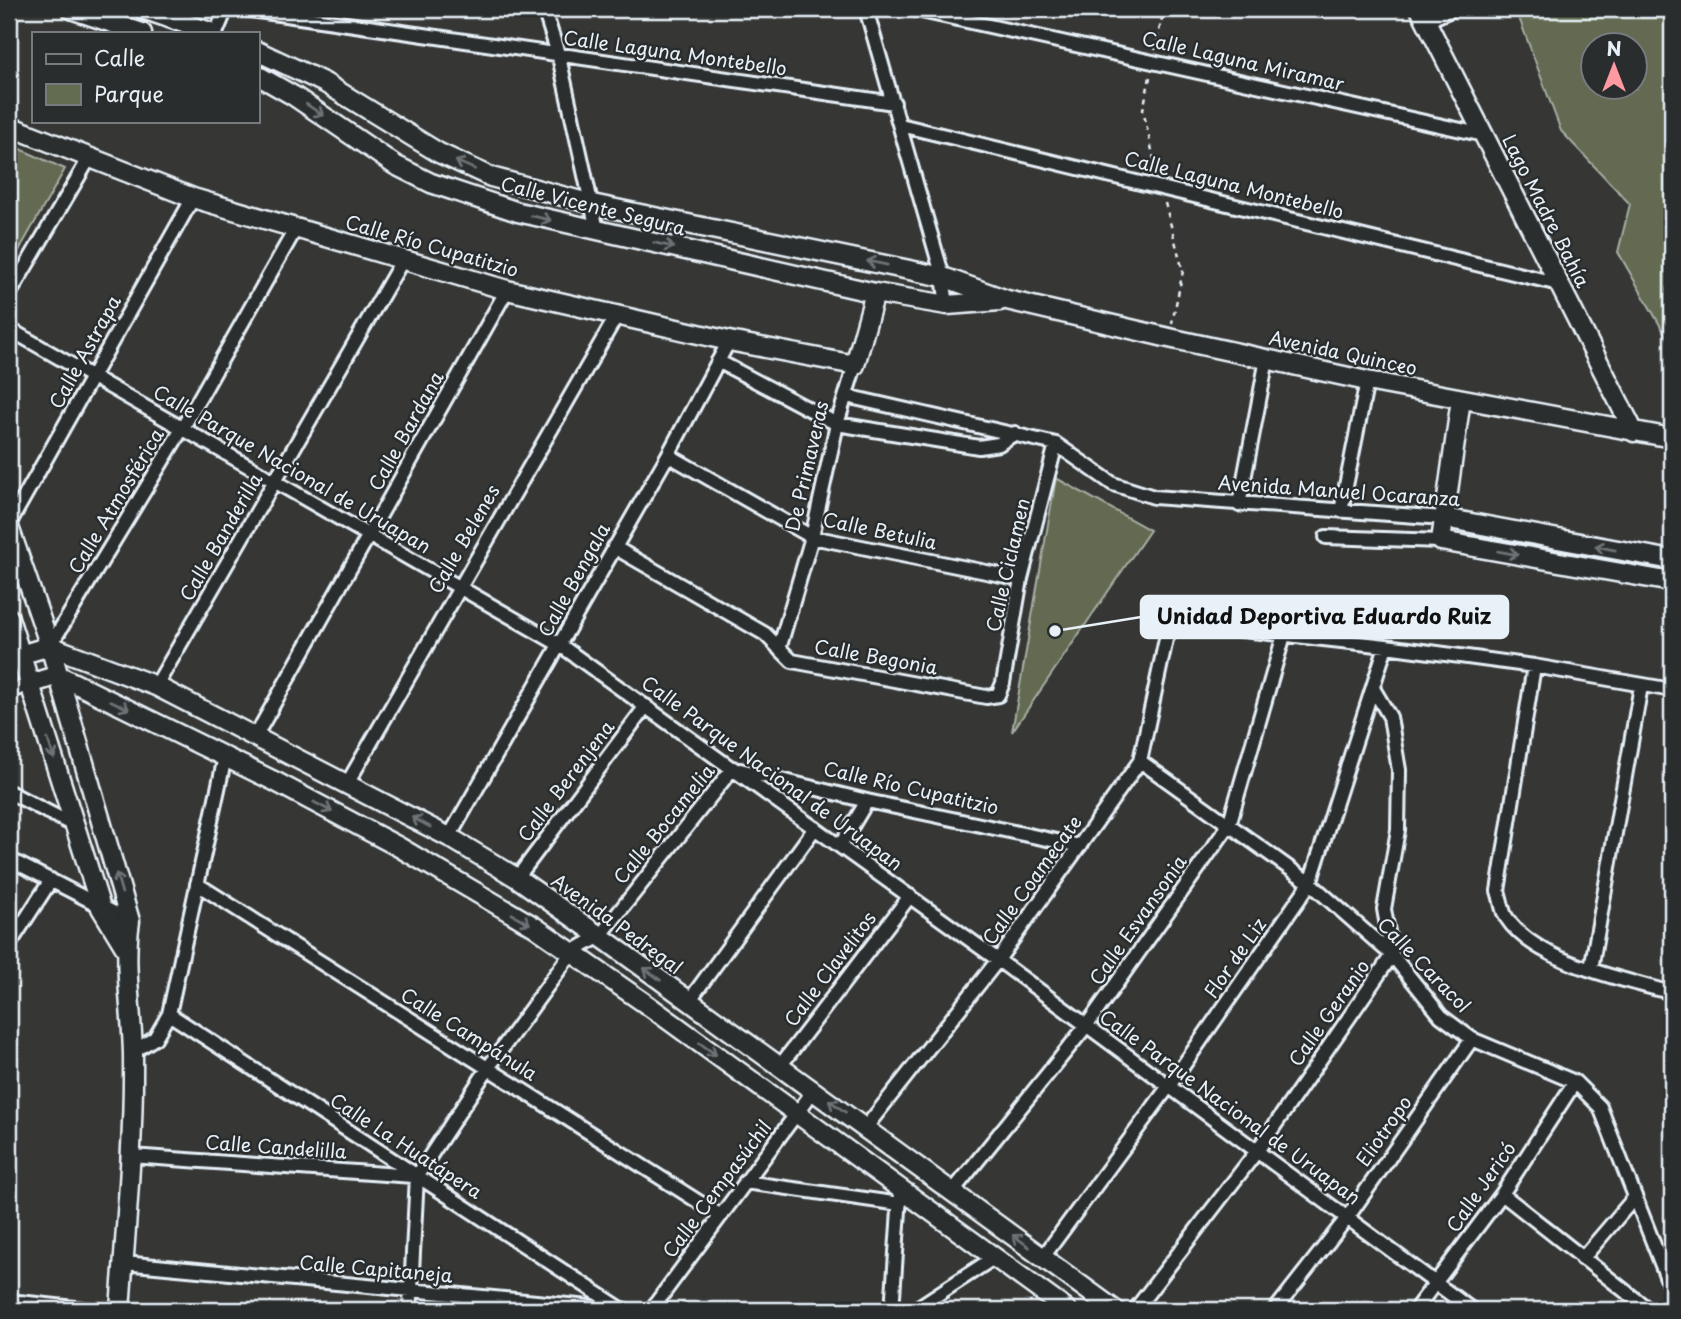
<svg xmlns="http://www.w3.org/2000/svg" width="1681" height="1319" viewBox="0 0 1681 1319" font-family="'Playpen Sans',sans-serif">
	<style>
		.green { fill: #636b51; stroke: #a6aea4; stroke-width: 2; fill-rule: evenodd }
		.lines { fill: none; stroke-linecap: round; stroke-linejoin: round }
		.street-casing { stroke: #e8f1f8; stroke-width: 18 }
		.secondary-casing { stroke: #e8f1f8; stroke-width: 23 }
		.path { stroke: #e8f1f8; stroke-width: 2.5; stroke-dasharray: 5 5; stroke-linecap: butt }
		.street { stroke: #2a2d2e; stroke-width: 12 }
		.secondary { stroke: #2a2d2e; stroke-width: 18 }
		.oneway { stroke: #6c7275 }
		.labels { text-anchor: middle; stroke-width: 5; stroke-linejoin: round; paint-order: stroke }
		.street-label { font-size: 19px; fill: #e8f1f8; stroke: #2a2d2e }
		.leader { fill: none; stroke: #e8f1f8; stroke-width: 2.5 }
		.callout-dot { fill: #e8f1f8; stroke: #2a2d2e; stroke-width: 2.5 }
		.callout { fill: #e8f1f8; stroke: #e8f1f8; stroke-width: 2.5 }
		.callout-label { font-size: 21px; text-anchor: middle; font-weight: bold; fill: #111 }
	</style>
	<rect width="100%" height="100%" fill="#363735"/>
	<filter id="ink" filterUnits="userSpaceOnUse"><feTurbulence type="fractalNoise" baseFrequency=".0143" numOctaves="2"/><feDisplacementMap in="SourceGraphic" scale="14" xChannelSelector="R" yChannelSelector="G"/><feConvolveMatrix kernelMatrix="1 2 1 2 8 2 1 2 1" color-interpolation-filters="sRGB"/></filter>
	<g filter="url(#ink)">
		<path class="green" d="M 1537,9 L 1672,9 L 1672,346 L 1618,252 L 1630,204 L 1561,131 L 1518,15 ZM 1594,46 L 1636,46 L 1636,88 L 1594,88 Z
			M 9,144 L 65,169 L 9,268 Z
			M 1056,478 L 1150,530 L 1012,732 Z"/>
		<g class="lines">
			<defs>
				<path id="street" d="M 244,9 L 894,103
					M 544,9 L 559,57 L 597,230
					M 866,9 L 943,277 L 947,305
					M 912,9 L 1484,135
					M 1426,21 L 1453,9
					M 216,33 L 226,9
					M 900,125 L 1559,284
					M 9,295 L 90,157
					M 9,329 L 560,645 L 998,960 L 1472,1310
					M 718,361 L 837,424 L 979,447 L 999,444 L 1015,433
					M 846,396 L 1056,444 L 1113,484 L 1154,497 L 1444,518
					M 668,455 L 812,537 L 1021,579
					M 1239,505 L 1267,359
					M 1341,511 L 1367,381
					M 9,524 L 193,198
					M 1326,537 L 1441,541
					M 614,547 L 765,634 L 792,661 L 986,697 L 998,695 L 1003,683 L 1021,579 L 1056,444
					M 50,646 L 182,429 L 296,228
					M 779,649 L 812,537 L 837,424 L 855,365
					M 1534,666 L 1498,891 C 1501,899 1502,911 1506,917 C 1535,963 1624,979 1672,993
					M 156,686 L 402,261
					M 9,692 L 30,684
					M 255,737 L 507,290
					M 1140,761 L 1310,883 L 1392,955 L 1441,1016 L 1472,1039 L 1575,1082 L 1600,1107 L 1672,1291
					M 740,770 L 867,801 L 1080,846
					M 347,784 L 617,315
					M 9,792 L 75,826
					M 449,837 L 668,455 L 729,341
					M 840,846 L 867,801
					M 9,859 L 130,921
					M 517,878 L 646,706
					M 197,884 L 721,1216
					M 9,945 L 51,880
					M 1591,969 L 1641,686
					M 689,1001 L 815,828
					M 169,1014 L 623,1310
					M 133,1052 L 155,1038 L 169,1014 L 225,757
					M 780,1066 L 910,896
					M 866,1127 L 998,960 L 1140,761 L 1166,639 L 1173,628 L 1189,624 L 1386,646 L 1534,666 L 1672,690
					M 131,1156 L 413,1176
					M 745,1182 L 900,1204
					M 953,1191 L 1087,1025 L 1229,825 L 1284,635
					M 1502,1194 L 1649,1310
					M 1043,1257 L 1169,1086 L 1310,883 L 1386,646
					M 1582,1259 L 1635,1197
					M 124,1263 L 621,1310
					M 9,1301 L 94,1310
					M 410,1310 L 417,1176 L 488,1068 L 572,952 L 600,936 L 733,768
					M 651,1310 L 814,1090
					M 892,1310 L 900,1196
					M 914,1310 L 995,1257
					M 1135,1310 L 1257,1151 L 1392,955 L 1384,909 L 1398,830 L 1399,770 L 1390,717 L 1374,690
					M 1275,1310 L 1347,1218 L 1472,1039
					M 1415,1310 L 1502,1194 L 1575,1082"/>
				<path id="secondary" d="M 71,9 L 142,33
					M 143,9 L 213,33
					M 1420,9 L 1634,432
					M 257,51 L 325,83 L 439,153 L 491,177 L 592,204 L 943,277 L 1007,300 L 1169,338 L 1367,381 L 1672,438
					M 257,75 L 294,96 L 395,165 L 431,183 L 518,212 L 875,293 L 947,305 L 1000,301
					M 9,126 L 193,198 L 507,290 L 729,341 L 855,365 L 875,293
					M 1461,399 L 1441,541 L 1672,582
					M 1444,518 L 1672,560
					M 9,527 L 50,646 L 130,921 C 123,965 132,1009 133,1054 C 134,1139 126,1225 120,1310
					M 9,618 L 101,908 L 126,949
					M 20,655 L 50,646 L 156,686 L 449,837 L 517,878 L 608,942 L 1115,1310
					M 30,684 L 58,675 L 276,782 L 399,847 L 535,927 L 649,1006 L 1067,1310"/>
			</defs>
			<use href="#street" class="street-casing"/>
			<use href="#secondary" class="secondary-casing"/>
			<path class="path" d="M 1155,50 L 1164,9
				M 1150,77 L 1143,110 L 1157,173
				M 1165,203 L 1183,271 L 1172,323"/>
			<use href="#street" class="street"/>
			<use href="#secondary" class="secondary"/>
		</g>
		<defs><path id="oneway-shaft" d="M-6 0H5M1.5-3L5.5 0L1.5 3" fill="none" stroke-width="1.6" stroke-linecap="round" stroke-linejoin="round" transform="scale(1.75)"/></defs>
		<g class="oneway">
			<use href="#oneway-shaft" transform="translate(315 110) rotate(34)"/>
			<use href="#oneway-shaft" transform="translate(465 165) rotate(-156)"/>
			<use href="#oneway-shaft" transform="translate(541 218) rotate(13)"/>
			<use href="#oneway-shaft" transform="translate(664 245) rotate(13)"/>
			<use href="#oneway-shaft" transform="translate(877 263) rotate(-168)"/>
			<use href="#oneway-shaft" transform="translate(1605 548) rotate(-169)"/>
			<use href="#oneway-shaft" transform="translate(1508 553) rotate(10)"/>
			<use href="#oneway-shaft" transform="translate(120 705) rotate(26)"/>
			<use href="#oneway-shaft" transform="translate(51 749) rotate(72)"/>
			<use href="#oneway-shaft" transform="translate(323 807) rotate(28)"/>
			<use href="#oneway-shaft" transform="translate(421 822) rotate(-152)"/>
			<use href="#oneway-shaft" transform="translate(119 883) rotate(-106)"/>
			<use href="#oneway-shaft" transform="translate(521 919) rotate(30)"/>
			<use href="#oneway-shaft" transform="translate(652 974) rotate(-144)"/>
			<use href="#oneway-shaft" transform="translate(708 1049) rotate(36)"/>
			<use href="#oneway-shaft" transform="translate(837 1106) rotate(-144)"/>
			<use href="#oneway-shaft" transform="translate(1021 1241) rotate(-144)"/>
		</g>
	</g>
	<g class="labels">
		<g class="street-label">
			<text transform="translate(675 53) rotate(8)" y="7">Calle Laguna Montebello</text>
			<text transform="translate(1243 61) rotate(13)" y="7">Calle Laguna Miramar</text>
			<text transform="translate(1234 185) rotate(14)" y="7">Calle Laguna Montebello</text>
			<text transform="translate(593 206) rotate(14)" y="7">Calle Vicente Segura</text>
			<text transform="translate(1546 211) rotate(63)" y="7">Lago Madre Bahía</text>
			<text transform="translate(432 246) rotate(16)" y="7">Calle Río Cupatitzio</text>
			<text transform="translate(85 352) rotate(-61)" y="7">Calle Astrapa</text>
			<text transform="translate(1343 353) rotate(12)" y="7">Avenida Quinceo</text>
			<text transform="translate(406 431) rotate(-61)" y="7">Calle Bardana</text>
			<text transform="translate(807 466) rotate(-77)" y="7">De Primaveras</text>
			<text transform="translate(292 469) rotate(30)" y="7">Calle Parque Nacional de Uruapan</text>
			<text transform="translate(1339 491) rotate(4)" y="7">Avenida Manuel Ocaranza</text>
			<text transform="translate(116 501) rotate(-59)" y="7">Calle Atmosférica</text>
			<text transform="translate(880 531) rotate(12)" y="7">Calle Betulia</text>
			<text transform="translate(221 537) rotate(-60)" y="7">Calle Banderilla</text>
			<text transform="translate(464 539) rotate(-60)" y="7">Calle Belenes</text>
			<text transform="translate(1008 565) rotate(-77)" y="7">Calle Ciclamen</text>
			<text transform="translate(574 580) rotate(-61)" y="7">Calle Bengala</text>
			<text transform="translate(876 657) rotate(10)" y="7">Calle Begonia</text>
			<text transform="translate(772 773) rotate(36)" y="7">Calle Parque Nacional de Uruapan</text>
			<text transform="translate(566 781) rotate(-53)" y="7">Calle Berenjena</text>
			<text transform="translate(911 788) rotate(13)" y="7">Calle Río Cupatitzio</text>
			<text transform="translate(664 824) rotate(-51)" y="7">Calle Bocamelia</text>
			<text transform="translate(1032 880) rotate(-54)" y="7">Calle Coamecate</text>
			<text transform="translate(1138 920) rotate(-55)" y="7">Calle Esvansonia</text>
			<text transform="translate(617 924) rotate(36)" y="7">Avenida Pedregal</text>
			<text transform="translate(1235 958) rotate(-55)" y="7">Flor de Liz</text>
			<text transform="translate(1424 965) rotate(46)" y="7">Calle Caracol</text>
			<text transform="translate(830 969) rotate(-53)" y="7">Calle Clavelitos</text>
			<text transform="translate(1329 1013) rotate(-55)" y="7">Calle Geranio</text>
			<text transform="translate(469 1034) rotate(32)" y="7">Calle Campánula</text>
			<text transform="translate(1230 1107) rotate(36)" y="7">Calle Parque Nacional de Uruapan</text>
			<text transform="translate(1384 1131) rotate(-55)" y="7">Eliotropo</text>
			<text transform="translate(406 1146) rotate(33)" y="7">Calle La Huatápera</text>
			<text transform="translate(276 1147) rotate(4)" y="7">Calle Candelilla</text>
			<text transform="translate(1481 1187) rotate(-55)" y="7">Calle Jericó</text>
			<text transform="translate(717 1189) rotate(-53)" y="7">Calle Cempasúchil</text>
			<text transform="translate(376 1269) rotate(5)" y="7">Calle Capitaneja</text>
		</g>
	</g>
	<path class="leader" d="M1055 631L1141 617"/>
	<circle class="callout-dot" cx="1055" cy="631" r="7"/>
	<rect class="callout" x="1141" y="596" width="367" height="42" rx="7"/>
	<g class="callout-label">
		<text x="1324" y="624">Unidad Deportiva Eduardo Ruiz</text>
	</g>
	<rect width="1681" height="1319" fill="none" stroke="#2a2d2e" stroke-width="35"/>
	<rect x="18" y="18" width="1646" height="1284" fill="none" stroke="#e8f1f8" stroke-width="2.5" filter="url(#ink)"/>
	<rect x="32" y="32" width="228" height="91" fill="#2a2d2e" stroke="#767b7f" stroke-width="2"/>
	<rect x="46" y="54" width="35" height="10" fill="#2a2d2e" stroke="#767b7f" stroke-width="2"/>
	<text x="94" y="66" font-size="21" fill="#e8f1f8">Calle</text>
	<rect x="46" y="84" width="35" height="21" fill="#636b51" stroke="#767b7f" stroke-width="2"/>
	<text x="94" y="102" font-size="21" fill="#e8f1f8">Parque</text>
	<g transform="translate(1614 66)"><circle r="33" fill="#2a2d2e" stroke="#767b7f" stroke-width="2"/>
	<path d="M0-5L12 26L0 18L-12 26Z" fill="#ff9aa2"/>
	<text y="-10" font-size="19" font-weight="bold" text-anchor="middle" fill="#e8f1f8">N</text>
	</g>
</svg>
